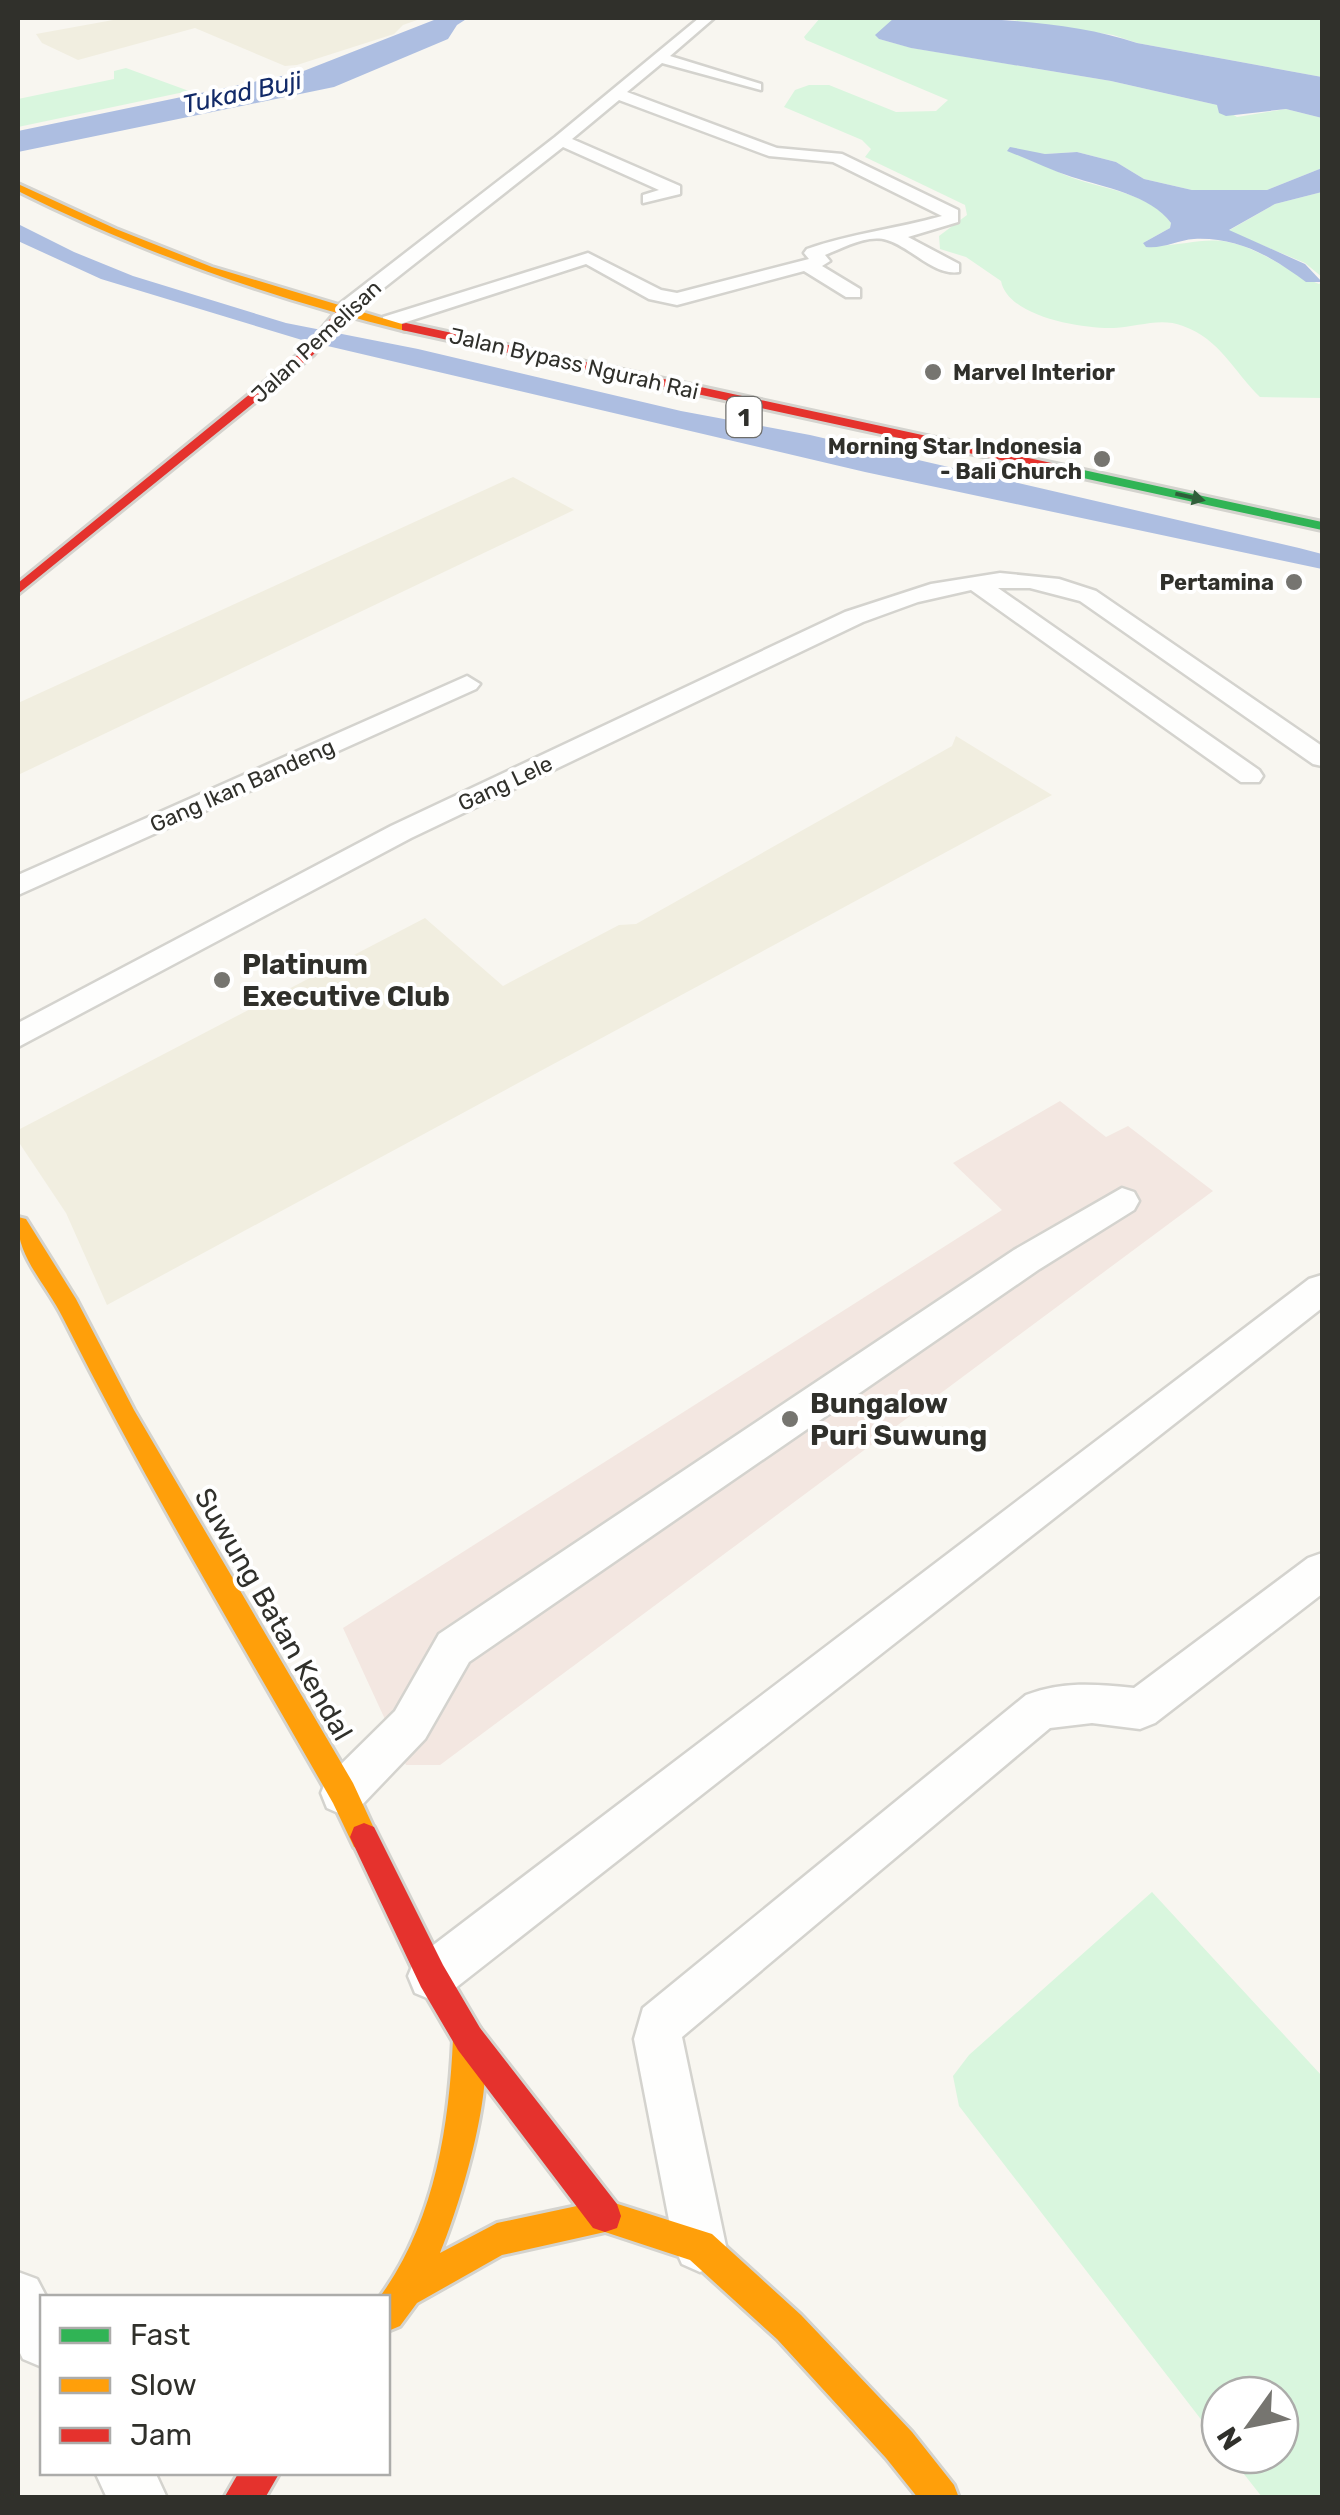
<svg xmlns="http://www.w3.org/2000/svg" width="1340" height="2515" viewBox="0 0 1340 2515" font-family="Rubik,sans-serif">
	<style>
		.commercial { fill: #f3e7e1 }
		.built { fill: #f1eee0 }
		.green { fill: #d9f6de }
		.water { fill: #adbee1 }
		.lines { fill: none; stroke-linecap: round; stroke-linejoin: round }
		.street-casing { stroke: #d4d3ce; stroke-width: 5 }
		.fast-casing { stroke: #d4d3ce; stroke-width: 6 }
		.slow-casing { stroke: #d4d3ce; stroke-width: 6 }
		.jam-casing { stroke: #d4d3ce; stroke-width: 6 }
		.street { fill: #fefefd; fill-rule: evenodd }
		.fast { fill: #30b455; fill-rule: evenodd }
		.slow { fill: #ff9f0a; fill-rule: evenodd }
		.jam { fill: #e5322d; fill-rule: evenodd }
		.oneway { fill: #305e3a }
		.poi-dot { fill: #767570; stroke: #fff; stroke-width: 4 }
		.labels { text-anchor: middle; stroke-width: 8; stroke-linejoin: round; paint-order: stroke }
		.far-street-label { font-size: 22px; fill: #30302b; stroke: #fff }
		.far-poi-label { font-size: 22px; font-weight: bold; fill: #30302b; stroke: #fff; text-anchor: end }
		.far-water-label { font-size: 25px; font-style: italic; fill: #122a68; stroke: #fff }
		.shield { fill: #fff; stroke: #6e6e6b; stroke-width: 2.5 }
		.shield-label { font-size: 25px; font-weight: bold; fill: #30302b }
		.poi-label { font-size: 28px; font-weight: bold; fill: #30302b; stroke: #fff; text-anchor: start }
		.street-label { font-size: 28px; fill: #30302b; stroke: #fff }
	</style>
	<rect width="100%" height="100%" fill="#f8f6f0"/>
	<path class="commercial" d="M 1060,1101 L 1106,1137 L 1128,1126 L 1213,1191 L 440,1765 L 406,1765 L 343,1628 L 1002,1210 L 953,1163 Z"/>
	<path class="built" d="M 124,18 L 423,18 L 403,25 L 394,34 L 297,65 L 285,66 L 195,28 L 78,60 L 42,43 L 36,34 Z
		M 513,477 L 574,510 L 18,775 L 18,703 Z
		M 956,736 L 1052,795 L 107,1305 L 66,1213 L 18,1141 L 18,1130 L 425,918 L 503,986 L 619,925 L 636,924 L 952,746 Z"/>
	<path class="green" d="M 820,18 L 894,18 L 879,39 L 912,48 L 1111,81 L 1217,105 L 1237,117 L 1286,109 L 1322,118 L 1322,168 L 1267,190 L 1192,190 L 1144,179 L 1116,162 L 1077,152 L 1045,154 L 1007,150 C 1027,158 1046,166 1065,175 C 1098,189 1149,191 1171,223 L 1170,228 L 1143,243 C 1170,251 1198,236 1228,242 C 1263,249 1287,272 1319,284 L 1322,282 L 1322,398 L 1260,397 C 1234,372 1220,339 1183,326 C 1160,317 1138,327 1114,328 C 1082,329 1008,317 1001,281 L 966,257 L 940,249 L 939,236 L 967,215 L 965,205 L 865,157 L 871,149 L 862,140 L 784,107 L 795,90 L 809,85 L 829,85 L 896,112 L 936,111 L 948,100 L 806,40 L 804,37 Z
		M 998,18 L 1322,18 L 1322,77 L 1137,43 L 1113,35 Z
		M 126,68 L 189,91 L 18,127 L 18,99 L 114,79 L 114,71 Z
		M 1322,192 L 1322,277 L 1305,263 L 1228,231 L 1275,204 Z
		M 1152,1892 L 1322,2076 L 1322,2497 L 1262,2497 L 1229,2455 L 1280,2455 L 1280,2395 L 1220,2395 L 1220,2444 L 959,2106 L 953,2076 L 969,2055 Z"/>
	<path class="water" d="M 439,18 L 468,18 L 457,25 L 448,39 L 334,87 L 18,152 L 18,131 L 301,72 Z
		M 894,18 C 969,17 1065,19 1137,43 L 1322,77 L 1322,118 L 1286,109 L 1226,116 L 1219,113 L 1217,105 L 1111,81 L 911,48 L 879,39 L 875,35 Z
		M 1010,147 L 1045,154 L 1077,152 L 1116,162 L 1144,179 L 1192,190 L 1267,190 L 1322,168 L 1322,192 L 1275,204 L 1229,230 L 1305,264 L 1322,282 L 1306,282 C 1272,257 1239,237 1194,239 C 1178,240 1163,249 1146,247 L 1143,243 L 1170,228 L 1171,223 C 1151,195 1103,187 1072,177 C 1050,170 1028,159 1007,151 Z
		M 18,224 L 74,252 L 133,276 L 286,323 L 418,349 L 681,411 L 810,435 L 1299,548 L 1322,554 L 1322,569 L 865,472 L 302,340 L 101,279 L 18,241 Z"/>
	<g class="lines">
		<defs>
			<path id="street" d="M 699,18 L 714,18 L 670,56 L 761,84 L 761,90 L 662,63 L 627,92 L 777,148 L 842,154 L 958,210 L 958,222 L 908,237 L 959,264 L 959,272 C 934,276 911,247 887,240 C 867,234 843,248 825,255 L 830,261 L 822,266 L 860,289 L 860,297 L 846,297 L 804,271 L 677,305 L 649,299 L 586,264 L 397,325 L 383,325 L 383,317 L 588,253 L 661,290 L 677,293 L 809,259 L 804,253 L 807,249 C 852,233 896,229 942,216 L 833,162 L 769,156 L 619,100 L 572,139 L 680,186 L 680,194 L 643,203 L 643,195 L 659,190 L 563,147 L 352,313 L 338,313 L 338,305 L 555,137 Z
				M 1000,573 L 1059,579 L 1096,591 L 1322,746 L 1322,766 L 1313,764 L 1080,601 L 1030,588 L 998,588 L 1259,770 L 1263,776 L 1259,782 L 1241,782 L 971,590 L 918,602 L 863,622 L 411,838 L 18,1047 L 18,1023 L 391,826 L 845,612 L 931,584 Z
				M 467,676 L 480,684 L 476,689 L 18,895 L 18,875 Z
				M 1122,1188 L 1134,1192 L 1139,1201 L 1134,1210 L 1038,1270 L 469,1662 L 425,1739 L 359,1808 L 343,1815 L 327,1808 L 321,1793 L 327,1778 L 395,1711 L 439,1634 L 1014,1250 Z
				M 1322,1275 L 1322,1308 L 449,1993 L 432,2000 L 415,1993 L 408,1976 L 415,1959 L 1309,1279 Z
				M 1322,1553 L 1322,1594 L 1155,1723 L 1140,1729 L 1092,1723 L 1050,1728 L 682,2037 L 726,2246 L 718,2264 L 700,2272 L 682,2264 L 674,2246 L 634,2039 L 643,2008 L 1026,1695 C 1061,1681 1097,1684 1134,1688 L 1308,1558 Z
				M 18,2272 L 37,2279 L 47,2298 L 42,2298 L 42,2367 L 23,2359 L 18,2349 Z
				M 95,2472 L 155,2472 L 167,2498 L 107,2498 Z"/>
			<path id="fast" d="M 1056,464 L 1322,522 L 1322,530 L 1051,471 L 1049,468 Z"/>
			<path id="slow" d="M 18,184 L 116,229 L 212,267 L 412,327 L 406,331 C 271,298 142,253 18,191 Z
				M 18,1217 L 26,1219 L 76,1299 L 134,1410 L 353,1783 L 378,1837 L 374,1847 L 364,1851 L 354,1847 L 333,1803 C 241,1642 146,1483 63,1318 C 46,1283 15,1256 18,1217 Z
				M 469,2023 L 480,2028 C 500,2076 460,2205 440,2253 L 497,2223 L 605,2200 L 712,2234 L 801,2315 L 912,2432 L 954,2485 L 959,2498 L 918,2498 L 886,2458 L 777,2339 L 690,2260 L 605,2232 L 502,2255 L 417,2303 L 400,2326 L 388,2331 L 388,2298 L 379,2298 C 434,2224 449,2129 453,2039 L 458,2028 Z"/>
			<path id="jam" d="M 341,306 L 351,309 L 313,355 L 18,594 L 18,583 L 305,349 Z
				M 406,323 L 1056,464 L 1063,468 L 1056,472 L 402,330 L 402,324 Z
				M 364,1823 L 374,1827 L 443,1965 L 480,2028 L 617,2204 L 621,2216 L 617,2228 L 605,2232 L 593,2228 L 458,2050 L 421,1987 L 350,1837 L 354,1827 Z
				M 239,2472 L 280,2472 L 265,2498 L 224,2498 Z"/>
		</defs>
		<use href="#street" class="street-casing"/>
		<use href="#fast" class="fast-casing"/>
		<use href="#slow" class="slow-casing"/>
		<use href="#jam" class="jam-casing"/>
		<use href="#street" class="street"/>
		<use href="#fast" class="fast"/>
		<use href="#slow" class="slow"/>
		<use href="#jam" class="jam"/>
	</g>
	<defs><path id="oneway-solid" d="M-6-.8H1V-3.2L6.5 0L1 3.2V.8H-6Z" transform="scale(2.5)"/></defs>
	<use class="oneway" href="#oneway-solid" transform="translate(1190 497) rotate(13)"/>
	<g class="poi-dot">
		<circle cx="933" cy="372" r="10"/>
		<circle cx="1102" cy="459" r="10"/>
		<circle cx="1294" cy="582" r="10"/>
		<circle cx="222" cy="980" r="10"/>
		<circle cx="790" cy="1419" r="10"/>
	</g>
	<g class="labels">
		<g class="far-street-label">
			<text transform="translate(316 341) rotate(-43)" y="8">Jalan Pemelisan</text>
			<text transform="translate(574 363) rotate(13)" y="8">Jalan Bypass Ngurah Rai</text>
			<text transform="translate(505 783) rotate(-25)" y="8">Gang Lele</text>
			<text transform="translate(242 785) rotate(-24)" y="8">Gang Ikan Bandeng</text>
		</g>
		<g class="far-poi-label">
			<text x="953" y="380" text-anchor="start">Marvel Interior</text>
			<text x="1082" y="454">Morning Star Indonesia<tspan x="1082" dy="25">- Bali Church</tspan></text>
			<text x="1274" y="590">Pertamina</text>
		</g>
		<g class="far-water-label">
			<text transform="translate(242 92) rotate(-12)" y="9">Tukad Buji</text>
		</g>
		<rect class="shield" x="726.5" y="397" width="35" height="40" rx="8"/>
		<g class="shield-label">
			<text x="744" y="426">1</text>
		</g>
		<g class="poi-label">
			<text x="242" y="974">Platinum<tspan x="242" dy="32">Executive Club</tspan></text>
			<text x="810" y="1413">Bungalow<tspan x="810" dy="32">Puri Suwung</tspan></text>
		</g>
		<g class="street-label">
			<text transform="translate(274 1614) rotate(60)" y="10">Suwung Batan Kendal</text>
		</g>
	</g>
	<rect width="1340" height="2515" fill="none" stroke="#30302b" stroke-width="40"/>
	<rect x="40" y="2295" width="350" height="180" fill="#ffffff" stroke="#acacaa" stroke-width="2.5"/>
	<rect x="60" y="2328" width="50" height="15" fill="#30b455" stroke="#acacaa" stroke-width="2.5"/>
	<text x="130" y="2345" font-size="30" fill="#30302b">Fast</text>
	<rect x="60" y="2378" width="50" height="15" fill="#ff9f0a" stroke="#acacaa" stroke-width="2.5"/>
	<text x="130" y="2395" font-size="30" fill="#30302b">Slow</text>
	<rect x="60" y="2428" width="50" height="15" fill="#e5322d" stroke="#acacaa" stroke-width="2.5"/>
	<text x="130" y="2445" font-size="30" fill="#30302b">Jam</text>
	<g transform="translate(1250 2425) rotate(237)"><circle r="48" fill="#ffffff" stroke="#acacaa" stroke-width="2.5"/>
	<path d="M0-8L18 38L0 25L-18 38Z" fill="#767570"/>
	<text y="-15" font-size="28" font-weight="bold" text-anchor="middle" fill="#30302b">N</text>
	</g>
</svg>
